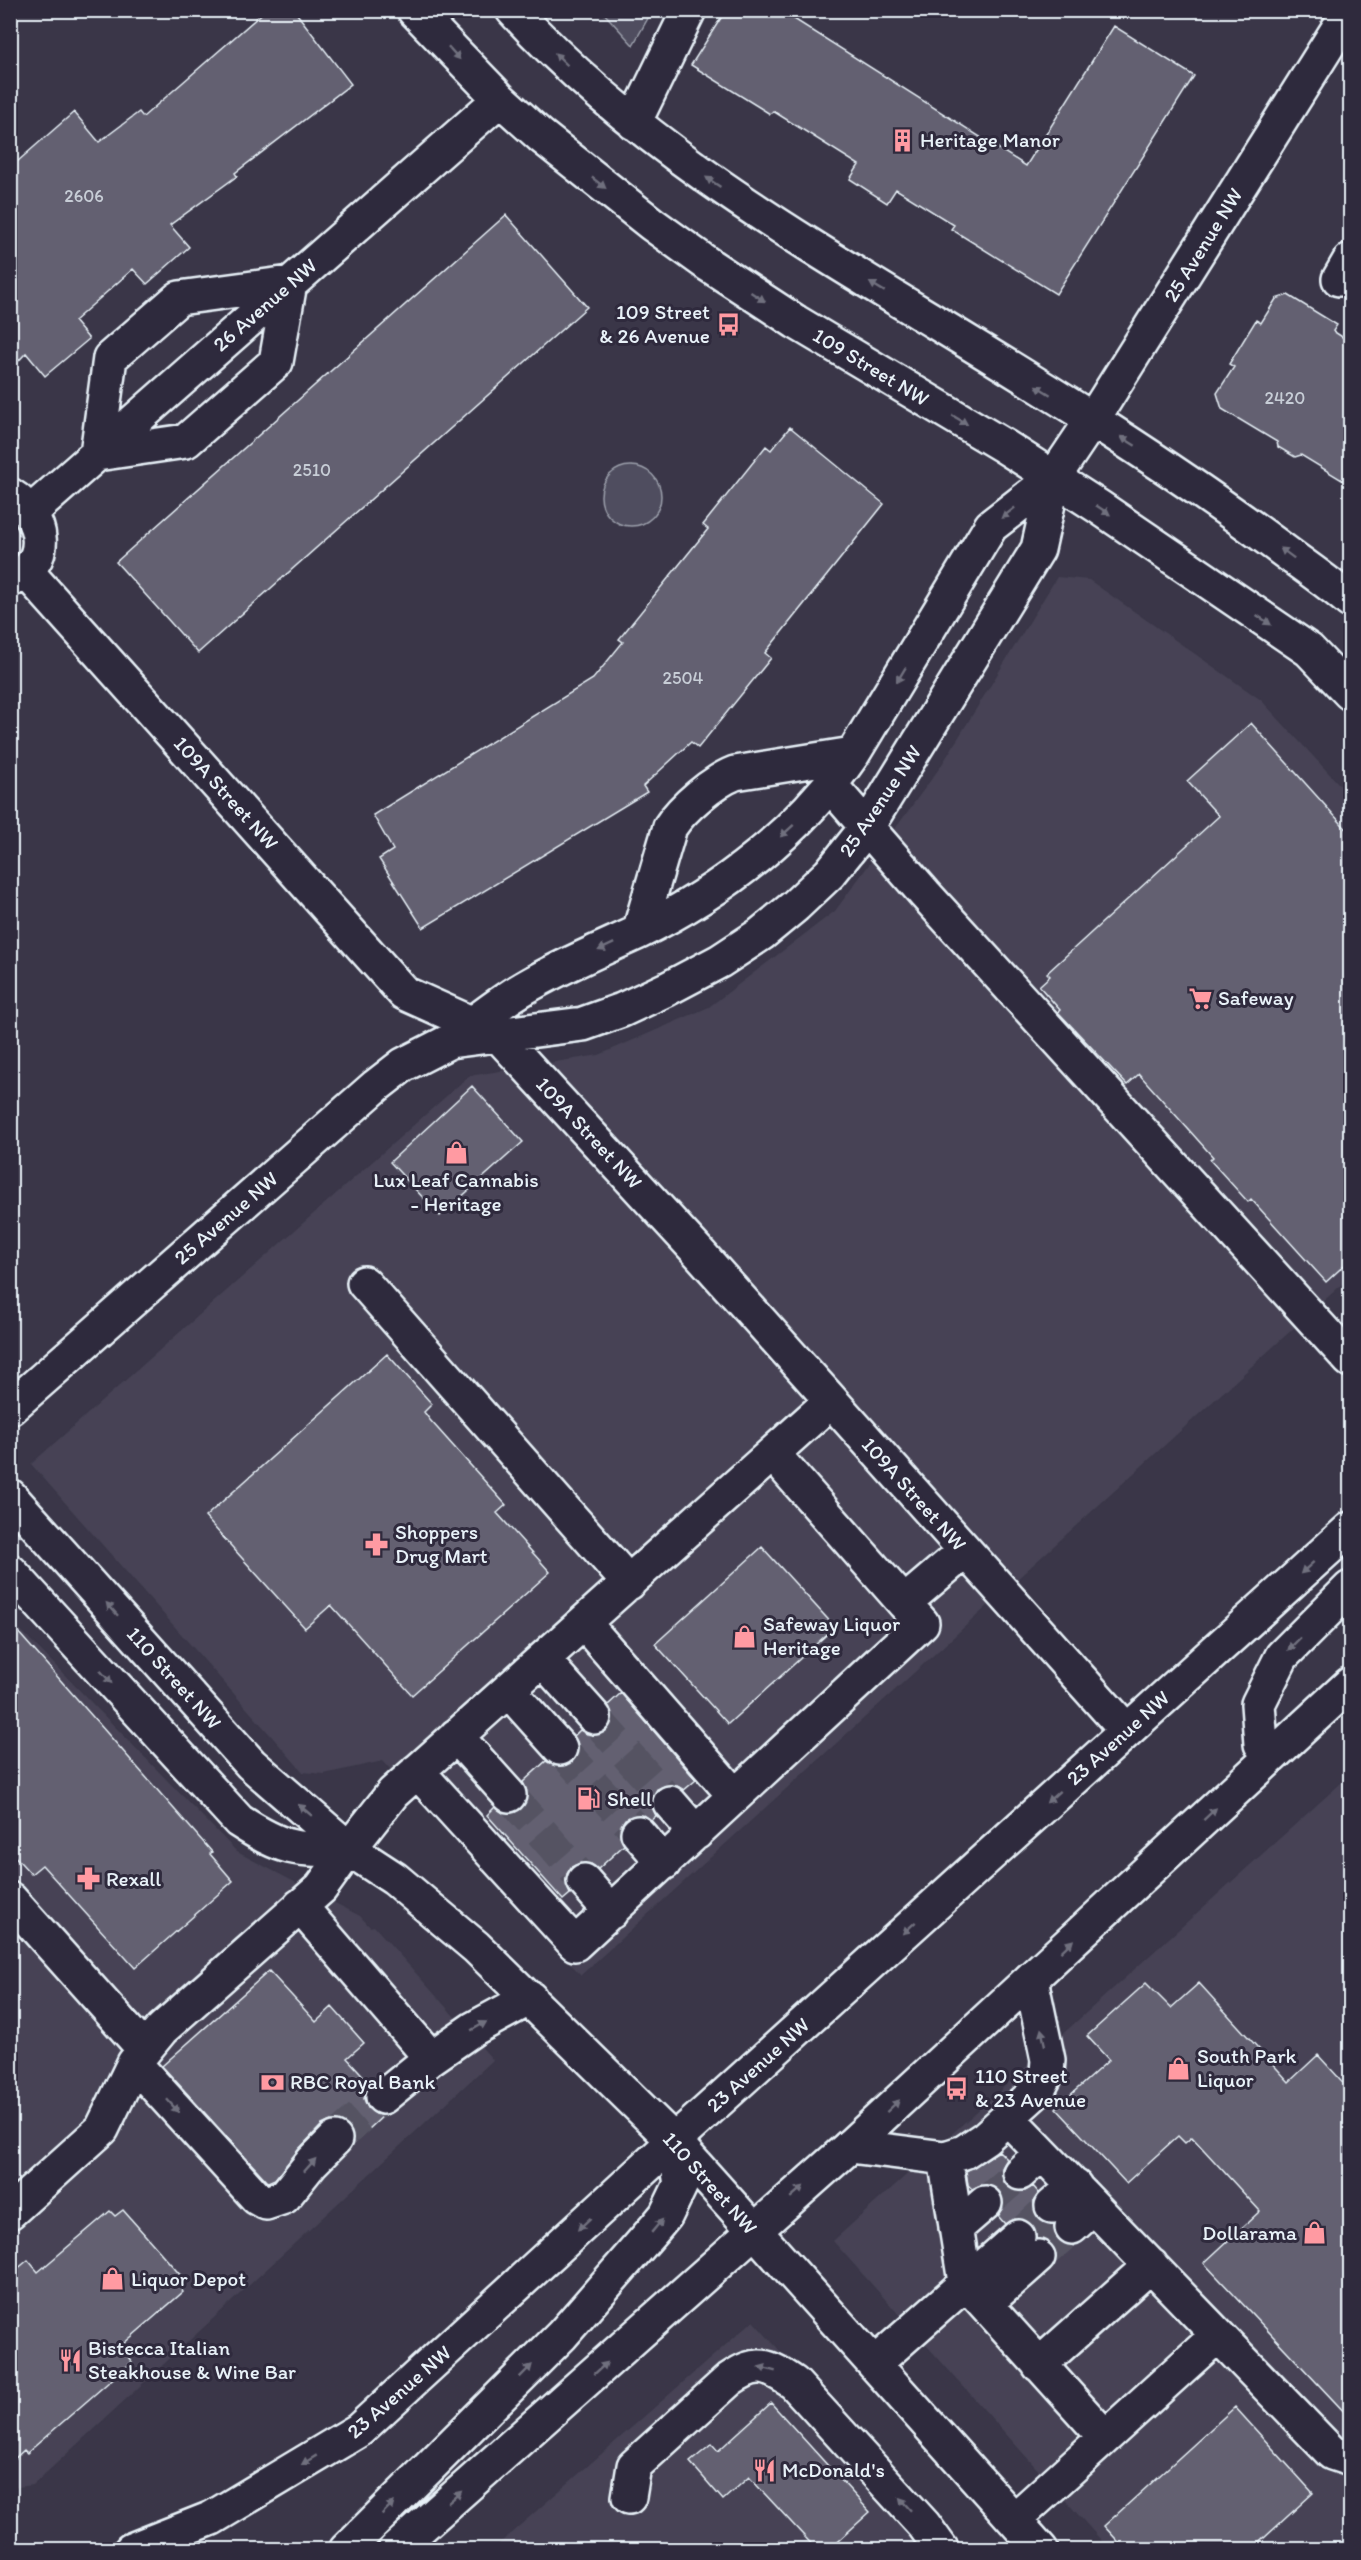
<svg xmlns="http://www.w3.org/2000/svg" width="1361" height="2560" viewBox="0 0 1361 2560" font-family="Itim,sans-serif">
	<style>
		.built { fill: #464354 }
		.green { fill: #504e5f; stroke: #9ca0ac; stroke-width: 1.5 }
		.building { fill: #636171; stroke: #e8f1f8; stroke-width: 1.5 }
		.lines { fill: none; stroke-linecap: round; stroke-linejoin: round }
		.minor-tunnel { stroke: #545262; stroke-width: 33; stroke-dasharray: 33 16; stroke-linecap: butt }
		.minor-casing { stroke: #e8f1f8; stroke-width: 38 }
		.major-casing { stroke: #e8f1f8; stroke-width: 38 }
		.minor { stroke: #2f2a3d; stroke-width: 33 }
		.major { stroke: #2f2a3d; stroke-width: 33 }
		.oneway { fill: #70707e }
		.labels { text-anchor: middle; stroke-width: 6; stroke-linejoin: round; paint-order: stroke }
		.number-label { font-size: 18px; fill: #c7cdd6 }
		.poi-label { font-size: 21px; fill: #e8f1f8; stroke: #2f2a3d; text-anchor: start }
		.street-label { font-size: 21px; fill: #e8f1f8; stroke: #2f2a3d }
	</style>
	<rect width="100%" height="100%" fill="#3a3648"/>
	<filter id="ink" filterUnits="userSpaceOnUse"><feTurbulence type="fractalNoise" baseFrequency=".0167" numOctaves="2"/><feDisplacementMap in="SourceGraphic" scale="12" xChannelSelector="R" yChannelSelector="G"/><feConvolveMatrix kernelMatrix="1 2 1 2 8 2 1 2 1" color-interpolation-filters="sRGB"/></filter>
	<g filter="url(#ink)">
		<path class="built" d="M 1057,577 L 1089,580 L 1261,700 L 1350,796 L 1350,1277 L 581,1975 L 383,1761 L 324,1774 L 303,1772 L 31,1464 L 469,1076 L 599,1055 L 709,1007 L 835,911 L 941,766 Z
			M 10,1619 L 237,1852 L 360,1916 L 370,1927 L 374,1926 L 493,2060 L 33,2485 L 11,2488 Z
			M 1350,1775 L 1350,2549 L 1109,2549 L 833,2241 Z
			M 753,2321 L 959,2549 L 492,2550 Z"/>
		<path class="green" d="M 602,11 L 652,11 L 633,45 Z
			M601 496a30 30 0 1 1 60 0a30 30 0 1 1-60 0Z"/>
		<path class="building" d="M 266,10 L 294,10 L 351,84 L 235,173 L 237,176 L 170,225 L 189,247 L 147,284 L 133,269 L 74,321 L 89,339 L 45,376 L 26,353 L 10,370 L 10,168 L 74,112 L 99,142 L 139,112 L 143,117 Z
			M 726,10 L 780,10 L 1026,166 L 1114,26 L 1194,76 L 1056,294 L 951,229 L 954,225 L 896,189 L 887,203 L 850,179 L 859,165 L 773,111 L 770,114 L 691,65 Z
			M 506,215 L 587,307 L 198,653 L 116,562 Z
			M 1288,295 L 1337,325 L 1333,331 L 1350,342 L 1350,485 L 1301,455 L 1295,457 L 1278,447 L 1277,442 L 1222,409 L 1217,393 L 1234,367 L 1229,364 L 1256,320 L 1261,323 L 1276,299 Z
			M 790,427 L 884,504 L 765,653 L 771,658 L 698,748 L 691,742 L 643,786 L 647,792 L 423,928 L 379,859 L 393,850 L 373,815 L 593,679 L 623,642 L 619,639 L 708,529 L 703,525 L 766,446 L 771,450 Z
			M 1251,723 L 1350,833 L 1350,1260 L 1326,1282 L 1251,1199 L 1248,1202 L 1210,1160 L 1213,1157 L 1139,1074 L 1127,1085 L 1058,1012 L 1060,1010 L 1039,986 L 1050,976 L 1047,973 L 1219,816 L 1187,781 Z
			M 472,1086 L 523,1142 L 440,1216 L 390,1162 Z
			M 387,1354 L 432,1404 L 424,1412 L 430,1420 L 506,1505 L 497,1513 L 550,1572 L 412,1695 L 331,1605 L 305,1628 L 205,1517 Z
			M 762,1547 L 835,1627 L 728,1724 L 655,1644 Z
			M 10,1623 L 212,1852 L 210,1854 L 233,1881 L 135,1968 L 42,1865 L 31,1874 L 10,1851 Z
			M 621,1693 L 696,1780 L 684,1790 L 677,1786 L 667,1785 L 657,1789 L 653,1796 L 652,1806 L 656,1816 L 651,1820 L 644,1815 L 635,1815 L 625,1819 L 620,1827 L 620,1836 L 624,1845 L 598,1869 L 591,1864 L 581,1863 L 571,1867 L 567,1874 L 566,1884 L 570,1894 L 563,1900 L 487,1815 L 495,1807 L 503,1813 L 512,1813 L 522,1809 L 527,1801 L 527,1792 L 523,1782 L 546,1761 L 555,1766 L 563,1766 L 573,1762 L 578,1753 L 578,1745 L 574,1736 L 580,1730 L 589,1735 L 597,1735 L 607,1731 L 612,1723 L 612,1714 L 608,1705 Z
			M 269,1971 L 316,2022 L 332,2007 L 364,2043 L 347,2058 L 370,2083 L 365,2091 L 364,2099 L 368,2108 L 376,2114 L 384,2115 L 353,2144 L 353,2134 L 348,2125 L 339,2121 L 331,2121 L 322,2125 L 299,2149 L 275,2179 L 268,2182 L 162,2066 Z
			M 1146,1983 L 1171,2008 L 1199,1983 L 1289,2082 L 1318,2055 L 1350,2090 L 1350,2418 L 1204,2263 L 1260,2211 L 1192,2137 L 1185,2143 L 1178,2136 L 1126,2183 L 1056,2108 L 1109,2060 L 1087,2036 Z
			M 999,2151 L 1007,2159 L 1002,2168 L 1002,2176 L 1006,2185 L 1015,2191 L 1025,2191 L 1033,2186 L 1039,2193 L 1034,2200 L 1034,2209 L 1038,2218 L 1045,2223 L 1054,2224 L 1054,2232 L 1059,2240 L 1066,2245 L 1074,2245 L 1056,2261 L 1056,2253 L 1052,2245 L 1044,2239 L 1036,2239 L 1036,2233 L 1032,2224 L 1023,2219 L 1015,2219 L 1005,2224 L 998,2216 L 1003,2209 L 1003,2200 L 999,2190 L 991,2185 L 981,2185 L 972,2189 L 968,2185 L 966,2171 Z
			M 123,2210 L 183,2278 L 180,2281 L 184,2286 L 181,2289 L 183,2292 L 123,2344 L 132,2355 L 128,2357 L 132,2362 L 27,2453 L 24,2450 L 10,2463 L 10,2275 L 28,2260 L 38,2272 L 110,2211 L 115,2216 Z
			M 771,2403 L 870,2512 L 828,2550 L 817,2550 L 749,2477 L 723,2500 L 690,2462 L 712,2444 L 718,2451 Z
			M 1235,2407 L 1313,2493 L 1251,2550 L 1126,2550 L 1104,2526 Z"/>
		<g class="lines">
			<path class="minor-tunnel" d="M 594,1717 L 670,1803
				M 560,1748 L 638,1833
				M 509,1795 L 584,1881
				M 335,2139 L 383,2097
				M 985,2203 L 1020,2173
				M 1018,2237 L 1052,2206
				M 1038,2257 L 1072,2227"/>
			<defs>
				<path id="minor" d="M 414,10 L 500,99 L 541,136 L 652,224 L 709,265 L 796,322 L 1004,446 L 1099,507 L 1309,650 L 1350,693
					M 513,10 C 633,141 785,231 935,322 C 1052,393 1167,464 1276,545 C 1301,564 1327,581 1350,601
					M 634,123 L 689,10
					M 1339,279 L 1350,260
					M 290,283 L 276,362 L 186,441 L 97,454 L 110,358 L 179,298 Z
					M 1054,477 L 1038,549 L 867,827 L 830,873 L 795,906 L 761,934 L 720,961 L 667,989 L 622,1010 L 583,1024 L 450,1041 C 474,1023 498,1003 524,988 C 561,966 600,950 639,932 C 723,891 800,831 853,754 L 991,526 L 1054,477 L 1093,419 L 1350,10
					M 10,495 C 45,516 53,564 10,580
					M 31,512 L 500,99
					M 26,571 L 404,993 L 498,1035 L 701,1255 L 1126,1730
					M 831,786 L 925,894 L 1350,1360
					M 639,932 L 670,827 C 682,808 714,781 735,773 L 853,754
					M 364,1283 L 629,1583
					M 10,1408 L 376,1086 L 403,1065 L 450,1041
					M 773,1454 L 904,1603
					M 10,1496 L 251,1764 L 349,1849 L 395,1879 L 476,1947 L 674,2141 L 1041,2550
					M 10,1571 L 239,1821 C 285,1851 296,1850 349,1849
					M 584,1623 L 735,1796
					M 543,1660 L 594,1717
					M 508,1690 L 560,1748
					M 456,1736 L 509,1795
					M 417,1771 L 575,1944 L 922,1623 L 904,1603 L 965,1551
					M 670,1803 L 696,1833
					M 638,1833 L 664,1863
					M 584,1881 L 611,1912
					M 10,1899 L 144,2049
					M 300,1906 L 431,2058
					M 134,2063 L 257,2198 L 266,2203 L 284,2197 L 312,2162 L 335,2139
					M 383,2097 L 431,2058 L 473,2029 L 530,1998
					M 1008,2118 L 1332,2453 L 1350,2459
					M 850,2146 L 945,2158 L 964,2152 L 985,2138 L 1038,2090 L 1047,2073 L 1048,2060 L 1031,1979
					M 945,2158 L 965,2282 L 1105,2437
					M 1020,2173 L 1042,2153
					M 1052,2206 L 1075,2186
					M 10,2212 L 102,2129 L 134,2063 L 162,2029 L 321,1888 L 349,1849 L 393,1793 L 831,1401
					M 1072,2227 L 1094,2207
					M 956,2228 L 985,2203
					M 985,2304 L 1038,2257
					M 874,2364 L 1018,2237
					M 1039,2365 L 1151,2265
					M 629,2497 L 634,2466 L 730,2379 C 758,2360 767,2365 794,2383 L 924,2525 L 942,2550
					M 1014,2520 L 1218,2335"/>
				<path id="major" d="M 1272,1756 L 1261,1744 L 1258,1704 L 1282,1656 L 1350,1588
					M 131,2550 L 212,2518 L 359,2430 L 674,2141 L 1350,1529
					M 346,2550 L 562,2335 L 656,2227 L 666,2215 L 681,2184 L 674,2141
					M 395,2550 L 850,2146 L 1350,1684"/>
			</defs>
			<use href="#minor" class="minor-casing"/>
			<use href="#major" class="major-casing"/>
			<use href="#minor" class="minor"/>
			<use href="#major" class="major"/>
		</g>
		<defs><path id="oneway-solid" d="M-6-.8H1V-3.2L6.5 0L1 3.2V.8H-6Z" transform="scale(1.5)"/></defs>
		<g class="oneway">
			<use href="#oneway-solid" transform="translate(454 53) rotate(48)"/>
			<use href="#oneway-solid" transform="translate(561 59) rotate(-136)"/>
			<use href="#oneway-solid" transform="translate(713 182) rotate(-146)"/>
			<use href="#oneway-solid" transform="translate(599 183) rotate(38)"/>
			<use href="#oneway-solid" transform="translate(877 287) rotate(-149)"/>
			<use href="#oneway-solid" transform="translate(758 297) rotate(33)"/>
			<use href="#oneway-solid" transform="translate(1043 390) rotate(-148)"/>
			<use href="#oneway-solid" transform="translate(960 420) rotate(31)"/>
			<use href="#oneway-solid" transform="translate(1128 441) rotate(-148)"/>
			<use href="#oneway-solid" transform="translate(1103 510) rotate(34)"/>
			<use href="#oneway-solid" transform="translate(1008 513) rotate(142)"/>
			<use href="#oneway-solid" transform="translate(1287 553) rotate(-143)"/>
			<use href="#oneway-solid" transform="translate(1264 620) rotate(34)"/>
			<use href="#oneway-solid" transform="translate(901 675) rotate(121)"/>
			<use href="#oneway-solid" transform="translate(787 831) rotate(138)"/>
			<use href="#oneway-solid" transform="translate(606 947) rotate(155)"/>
			<use href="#oneway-solid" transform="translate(1307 1568) rotate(138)"/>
			<use href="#oneway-solid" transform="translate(112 1609) rotate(-132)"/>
			<use href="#oneway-solid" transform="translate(1294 1644) rotate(135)"/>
			<use href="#oneway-solid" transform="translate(106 1677) rotate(48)"/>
			<use href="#oneway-solid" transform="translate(1053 1797) rotate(138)"/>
			<use href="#oneway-solid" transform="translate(305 1810) rotate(-140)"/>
			<use href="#oneway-solid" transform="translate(1210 1814) rotate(-43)"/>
			<use href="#oneway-solid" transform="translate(909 1928) rotate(138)"/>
			<use href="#oneway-solid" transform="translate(1067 1946) rotate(-43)"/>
			<use href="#oneway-solid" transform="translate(479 2026) rotate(-29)"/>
			<use href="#oneway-solid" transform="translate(1043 2037) rotate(-103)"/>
			<use href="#oneway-solid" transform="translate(173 2106) rotate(48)"/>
			<use href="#oneway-solid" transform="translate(893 2106) rotate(-43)"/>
			<use href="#oneway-solid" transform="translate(310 2165) rotate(-48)"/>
			<use href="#oneway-solid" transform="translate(797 2192) rotate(-41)"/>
			<use href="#oneway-solid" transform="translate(584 2224) rotate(137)"/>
			<use href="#oneway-solid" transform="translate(657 2226) rotate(-50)"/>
			<use href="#oneway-solid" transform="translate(601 2368) rotate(-42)"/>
			<use href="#oneway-solid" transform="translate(767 2369) rotate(-165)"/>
			<use href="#oneway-solid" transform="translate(526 2371) rotate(-45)"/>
			<use href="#oneway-solid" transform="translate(309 2460) rotate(149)"/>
			<use href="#oneway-solid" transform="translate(455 2497) rotate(-41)"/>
			<use href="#oneway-solid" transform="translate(905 2504) rotate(-132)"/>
			<use href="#oneway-solid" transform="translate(388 2508) rotate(-45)"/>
		</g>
	</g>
	<defs>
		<symbol id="building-bare" viewBox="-9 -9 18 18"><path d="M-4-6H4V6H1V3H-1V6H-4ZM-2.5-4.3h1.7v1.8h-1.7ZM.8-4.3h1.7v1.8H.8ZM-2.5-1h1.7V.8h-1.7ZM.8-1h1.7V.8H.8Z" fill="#ff9aa2" stroke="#2f2a3d" stroke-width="2.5" paint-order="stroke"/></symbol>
		<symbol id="bus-bare" viewBox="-9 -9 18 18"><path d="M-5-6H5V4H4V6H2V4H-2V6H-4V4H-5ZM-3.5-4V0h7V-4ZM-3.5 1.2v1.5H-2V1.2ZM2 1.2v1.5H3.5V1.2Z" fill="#ff9aa2" stroke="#2f2a3d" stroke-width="2.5" paint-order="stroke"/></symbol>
		<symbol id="supermarket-bare" viewBox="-9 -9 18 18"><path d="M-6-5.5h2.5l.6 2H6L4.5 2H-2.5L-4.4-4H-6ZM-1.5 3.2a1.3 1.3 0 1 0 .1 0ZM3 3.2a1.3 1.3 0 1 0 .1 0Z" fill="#ff9aa2" stroke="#2f2a3d" stroke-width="2.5" paint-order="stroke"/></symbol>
		<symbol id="shop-bare" viewBox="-9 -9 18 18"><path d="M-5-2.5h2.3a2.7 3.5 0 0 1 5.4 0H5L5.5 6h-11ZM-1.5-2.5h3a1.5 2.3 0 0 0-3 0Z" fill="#ff9aa2" stroke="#2f2a3d" stroke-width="2.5" paint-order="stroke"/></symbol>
		<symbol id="pharmacy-bare" viewBox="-9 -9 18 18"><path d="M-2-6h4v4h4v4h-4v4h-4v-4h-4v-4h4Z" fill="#ff9aa2" stroke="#2f2a3d" stroke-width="2.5" paint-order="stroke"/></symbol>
		<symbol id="fuel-bare" viewBox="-9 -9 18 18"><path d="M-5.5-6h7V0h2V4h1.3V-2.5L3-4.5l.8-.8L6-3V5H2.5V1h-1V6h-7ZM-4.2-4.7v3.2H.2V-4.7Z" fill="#ff9aa2" stroke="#2f2a3d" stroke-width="2.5" paint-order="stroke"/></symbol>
		<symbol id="bank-bare" viewBox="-9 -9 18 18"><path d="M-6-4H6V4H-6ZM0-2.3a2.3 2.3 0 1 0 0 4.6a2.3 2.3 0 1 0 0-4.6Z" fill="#ff9aa2" stroke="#2f2a3d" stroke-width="2.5" paint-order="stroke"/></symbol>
		<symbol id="restaurant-bare" viewBox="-9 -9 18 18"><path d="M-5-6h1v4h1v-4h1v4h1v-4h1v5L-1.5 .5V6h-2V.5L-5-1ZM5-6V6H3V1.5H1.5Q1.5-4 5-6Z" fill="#ff9aa2" stroke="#2f2a3d" stroke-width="2.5" paint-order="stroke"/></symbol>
	</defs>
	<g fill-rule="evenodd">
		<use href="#building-bare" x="886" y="124" width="33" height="33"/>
		<use href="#bus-bare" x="712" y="308" width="33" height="33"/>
		<use href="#supermarket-bare" x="1184" y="982" width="33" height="33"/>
		<use href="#shop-bare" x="440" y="1136" width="33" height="33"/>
		<use href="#pharmacy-bare" x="360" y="1528" width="33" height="33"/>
		<use href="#shop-bare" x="728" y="1620" width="33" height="33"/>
		<use href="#fuel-bare" x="572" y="1782" width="33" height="33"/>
		<use href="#pharmacy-bare" x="72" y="1862" width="33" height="33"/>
		<use href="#shop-bare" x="1162" y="2052" width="33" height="33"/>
		<use href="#bank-bare" x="256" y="2066" width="33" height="33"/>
		<use href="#bus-bare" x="940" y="2072" width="33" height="33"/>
		<use href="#shop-bare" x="1298" y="2216" width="33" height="33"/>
		<use href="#shop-bare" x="96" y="2262" width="33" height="33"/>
		<use href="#restaurant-bare" x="54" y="2344" width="33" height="33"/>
		<use href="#restaurant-bare" x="748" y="2454" width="33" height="33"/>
	</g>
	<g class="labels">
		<g class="number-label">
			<text x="84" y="202">2606</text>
			<text x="1285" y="404">2420</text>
			<text x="312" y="476">2510</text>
			<text x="683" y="684">2504</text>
		</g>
		<g class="poi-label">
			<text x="920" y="147">Heritage Manor</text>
			<text x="710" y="319" text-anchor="end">109 Street<tspan x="710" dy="24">&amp; 26 Avenue</tspan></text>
			<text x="1218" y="1005">Safeway</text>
			<text x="456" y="1187" text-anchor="middle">Lux Leaf Cannabis<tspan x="456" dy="24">- Heritage</tspan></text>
			<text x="395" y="1539">Shoppers<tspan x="395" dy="24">Drug Mart</tspan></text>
			<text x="763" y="1631">Safeway Liquor<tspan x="763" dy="24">Heritage</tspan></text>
			<text x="607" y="1806">Shell</text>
			<text x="106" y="1886">Rexall</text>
			<text x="1197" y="2063">South Park<tspan x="1197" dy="24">Liquor</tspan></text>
			<text x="975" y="2083">110 Street<tspan x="975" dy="24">&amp; 23 Avenue</tspan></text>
			<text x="290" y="2089">RBC Royal Bank</text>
			<text x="1297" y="2240" text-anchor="end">Dollarama</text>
			<text x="131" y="2286">Liquor Depot</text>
			<text x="88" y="2355">Bistecca Italian<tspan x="88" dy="24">Steakhouse &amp; Wine Bar</tspan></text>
			<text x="782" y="2477">McDonald's</text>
		</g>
		<g class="street-label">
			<text transform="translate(1203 245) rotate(-58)" y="7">25 Avenue NW</text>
			<text transform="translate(265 305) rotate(-41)" y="7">26 Avenue NW</text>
			<text transform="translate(871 367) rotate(31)" y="7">109 Street NW</text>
			<text transform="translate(226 793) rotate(48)" y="7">109A Street NW</text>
			<text transform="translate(880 801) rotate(-56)" y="7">25 Avenue NW</text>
			<text transform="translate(589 1133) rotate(47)" y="7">109A Street NW</text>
			<text transform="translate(226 1218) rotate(-41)" y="7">25 Avenue NW</text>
			<text transform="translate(914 1494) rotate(48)" y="7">109A Street NW</text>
			<text transform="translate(174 1678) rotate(48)" y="7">110 Street NW</text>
			<text transform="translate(1118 1738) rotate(-42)" y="7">23 Avenue NW</text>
			<text transform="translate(758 2065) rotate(-42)" y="7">23 Avenue NW</text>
			<text transform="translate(710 2183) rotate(48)" y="7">110 Street NW</text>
			<text transform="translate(399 2392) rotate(-41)" y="7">23 Avenue NW</text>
		</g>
	</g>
	<rect width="1361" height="2560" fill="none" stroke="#2f2a3d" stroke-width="36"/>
	<rect x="18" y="18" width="1325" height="2524" fill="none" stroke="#e8f1f8" stroke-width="2" filter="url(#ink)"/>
</svg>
